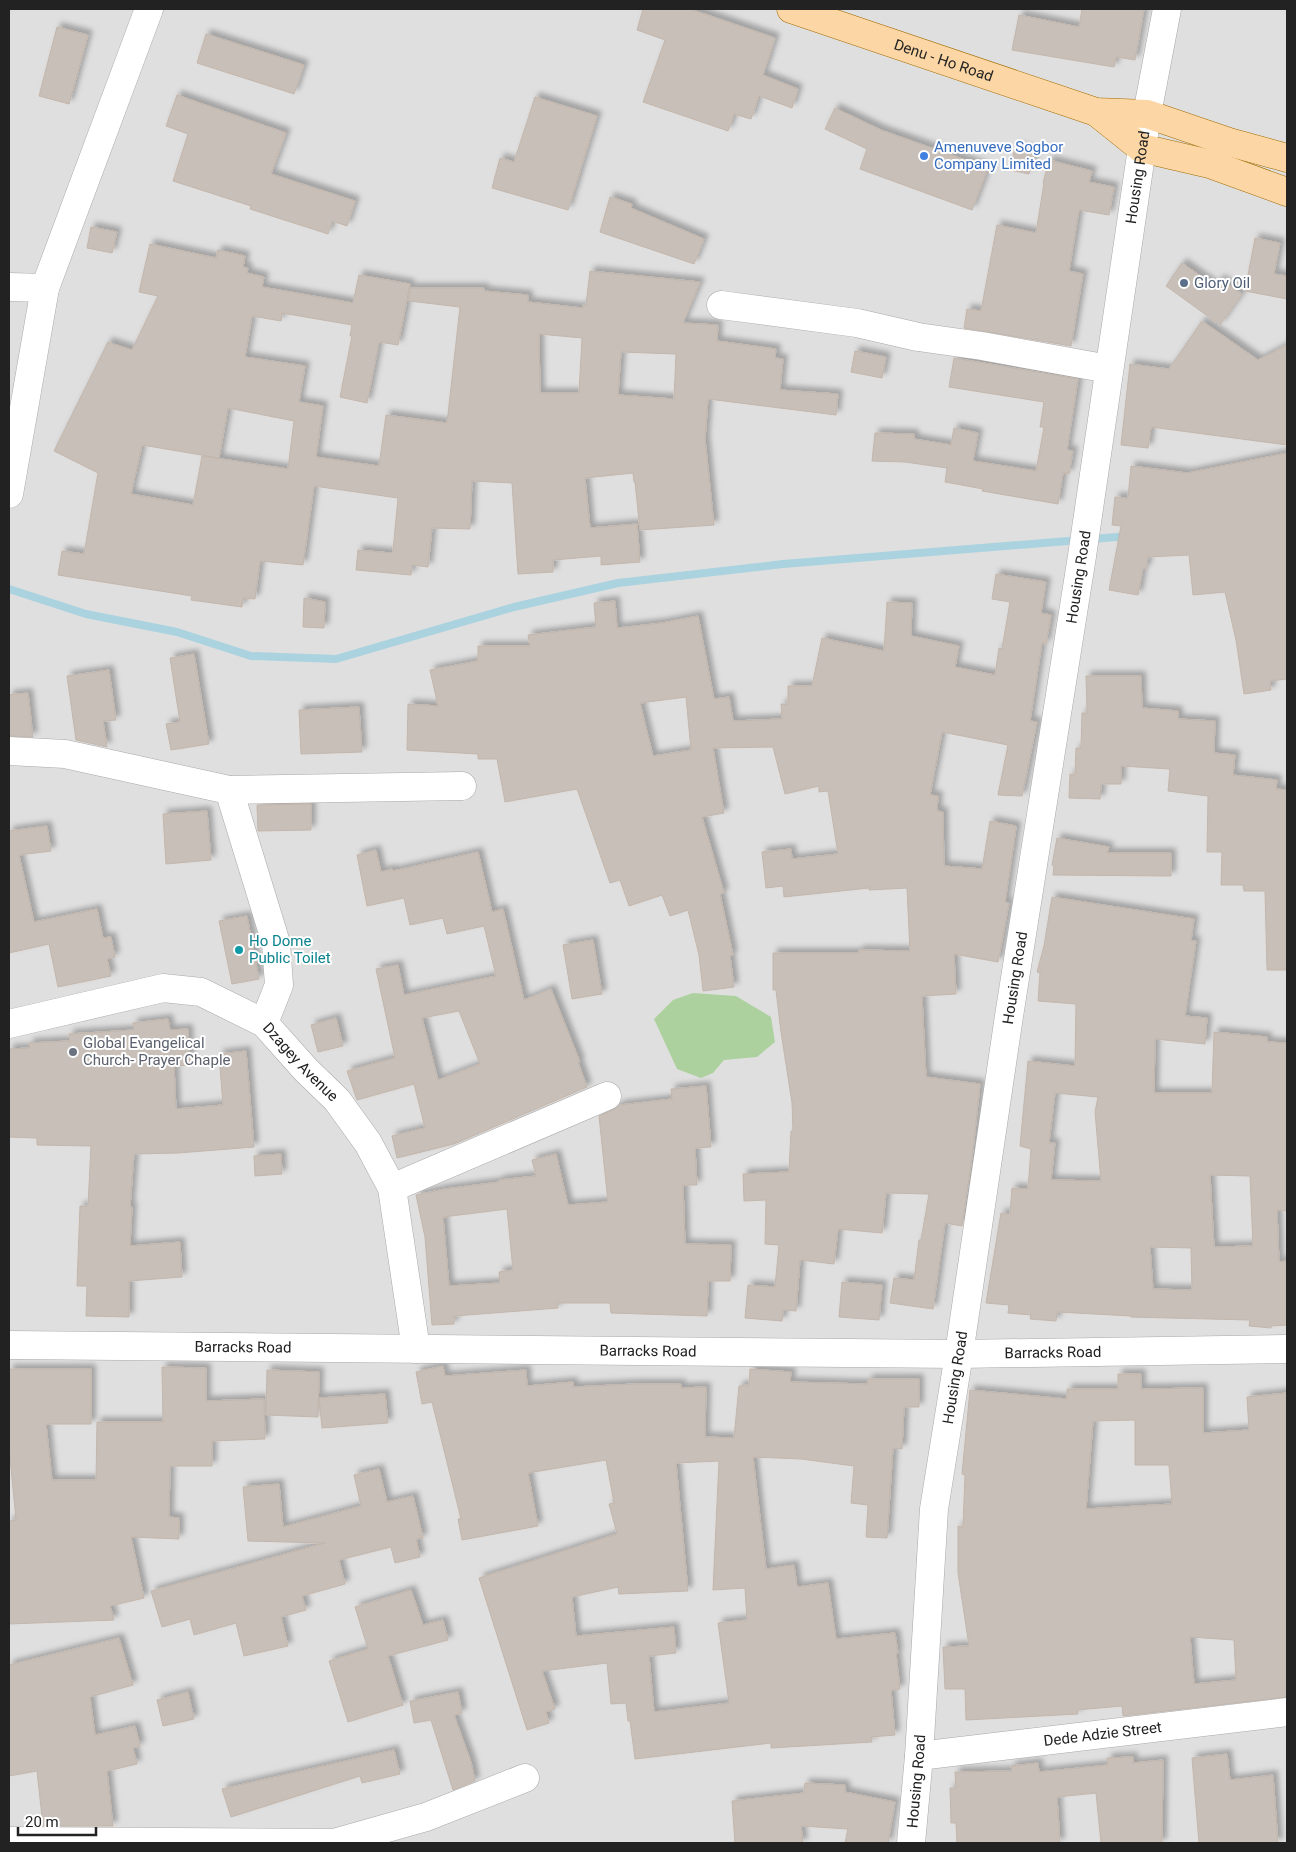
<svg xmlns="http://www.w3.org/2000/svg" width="1296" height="1852" viewBox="0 0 1296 1852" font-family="Roboto,sans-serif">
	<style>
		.residential { fill: #e0dfdf }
		.forest { fill: #add19e }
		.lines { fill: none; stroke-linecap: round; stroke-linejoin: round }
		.stream { stroke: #aad3df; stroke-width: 8 }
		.building { fill: #c7bfb8; stroke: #c4b6ab; fill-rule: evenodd; filter: url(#shadow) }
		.minor-casing { stroke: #a9a9a9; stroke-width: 29 }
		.tertiary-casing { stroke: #a9a9a9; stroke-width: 29 }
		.primary-casing { stroke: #a06b00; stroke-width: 29 }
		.minor { stroke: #fff; stroke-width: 28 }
		.tertiary { stroke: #fff; stroke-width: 28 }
		.primary { stroke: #fcd6a4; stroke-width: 28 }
		.shop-dot { fill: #3f7fe0; stroke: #fff; stroke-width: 2 }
		.service-dot { fill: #5c6f8a; stroke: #fff; stroke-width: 2 }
		.culture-dot { fill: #0f9aa8; stroke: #fff; stroke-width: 2 }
		.worship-dot { fill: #6b7280; stroke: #fff; stroke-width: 2 }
		.labels { text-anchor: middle; stroke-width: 4; stroke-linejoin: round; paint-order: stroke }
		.street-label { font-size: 15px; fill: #222; stroke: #fff }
		.shop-label { font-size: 15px; fill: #366cbe; stroke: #fff; text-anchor: start }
		.service-label { font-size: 15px; fill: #4e5e75; stroke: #fff; text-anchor: start }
		.culture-label { font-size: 15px; fill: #0d838f; stroke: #fff; text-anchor: start }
		.worship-label { font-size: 15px; fill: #5b616d; stroke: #fff; text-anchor: start }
	</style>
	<defs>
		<filter id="shadow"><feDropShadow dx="4.5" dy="-4.5" stdDeviation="2.5" flood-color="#0004"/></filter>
	</defs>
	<rect width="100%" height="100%" fill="#f2efe9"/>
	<path class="residential" d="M 9,9 L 1287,9 L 1287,1843 L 9,1843 Z"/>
	<path class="forest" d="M 693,993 L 736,996 L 771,1017 L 775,1042 L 757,1057 L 724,1060 L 713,1073 L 701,1078 L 677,1069 L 654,1019 L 673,1000 Z"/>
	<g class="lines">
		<path class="stream" d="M 9,589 L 86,614 L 177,632 L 251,656 L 336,659 L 514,607 L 618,583 L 783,564 L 1129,536"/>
	</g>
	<path class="building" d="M 643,9 L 690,9 L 775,38 L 763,75 L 798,89 L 792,108 L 759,96 L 751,119 L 734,114 L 728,131 L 643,102 L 665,40 L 637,30 Z
		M 1082,9 L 1144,9 L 1135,60 L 1116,57 L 1114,67 L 1012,50 L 1019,15 L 1079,27 Z
		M 57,27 L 88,35 L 69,104 L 39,96 Z
		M 206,34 L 304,65 L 294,94 L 197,63 Z
		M 177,95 L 286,133 L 271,174 L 355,201 L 347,226 L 332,221 L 328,234 L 250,209 L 251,206 L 173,181 L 188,134 L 166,126 Z
		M 535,97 L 597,116 L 568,210 L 492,188 L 500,158 L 514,162 Z
		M 835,108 L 881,130 L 988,168 L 972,210 L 860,169 L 867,149 L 825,129 Z
		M 1015,147 L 1035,152 L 1029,174 L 1010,170 Z
		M 1049,160 L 1092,171 L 1089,182 L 1114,187 L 1109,215 L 1079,210 L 1069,271 L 1083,274 L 1071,346 L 964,328 L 967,309 L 981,311 L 997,225 L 1036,233 L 1044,183 L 1043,183 Z
		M 610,197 L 632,204 L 631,208 L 704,239 L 694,264 L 600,232 Z
		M 91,227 L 117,232 L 112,253 L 87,248 Z
		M 1255,238 L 1280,243 L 1274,274 L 1287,276 L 1287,299 L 1245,291 Z
		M 150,244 L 216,258 L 218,250 L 245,256 L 243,267 L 248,268 L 247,273 L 264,277 L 262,287 L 353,303 L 359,275 L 410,284 L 398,345 L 379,342 L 367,403 L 340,397 L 352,336 L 350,336 L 352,325 L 282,313 L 281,321 L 252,316 L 245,357 L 305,366 L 299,402 L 323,406 L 316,457 L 379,466 L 386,415 L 447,423 L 460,307 L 409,301 L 410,288 L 484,288 L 484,291 L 528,295 L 528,302 L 583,308 L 583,305 L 586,305 L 590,271 L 700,282 L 683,323 L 718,325 L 717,341 L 776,349 L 775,358 L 783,359 L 780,390 L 838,394 L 836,415 L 708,399 L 705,439 L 714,525 L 640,530 L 635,482 L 634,482 L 633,473 L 585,478 L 590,528 L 637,524 L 640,562 L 601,565 L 601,556 L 553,560 L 553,572 L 518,574 L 512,483 L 472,481 L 470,529 L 432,528 L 428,567 L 412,565 L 411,575 L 356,570 L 358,550 L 391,553 L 393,551 L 398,498 L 314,486 L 303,565 L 260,561 L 255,599 L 243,598 L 242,607 L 191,600 L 192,596 L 58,575 L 62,551 L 84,554 L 98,473 L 54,451 L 108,342 L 132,350 L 158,296 L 139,292 ZM 539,334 L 582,338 L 579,393 L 540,393 ZM 621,352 L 676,354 L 674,399 L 618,395 ZM 228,408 L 294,421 L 288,469 L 202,456 L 193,505 L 131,494 L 142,445 L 219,458 Z
		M 1182,263 L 1215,286 L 1220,279 L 1242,294 L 1220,325 L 1166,286 Z
		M 1202,321 L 1258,360 L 1287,345 L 1287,445 L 1151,427 L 1148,448 L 1121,445 L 1130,364 L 1169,369 Z
		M 855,351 L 886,357 L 882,378 L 851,372 Z
		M 954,358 L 1078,379 L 1067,450 L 1073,451 L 1069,474 L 1063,473 L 1058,504 L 982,491 L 983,489 L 945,482 L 947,468 L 905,462 L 872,461 L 875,433 L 914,434 L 914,439 L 951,445 L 954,428 L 978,433 L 973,461 L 1036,471 L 1044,427 L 1040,427 L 1044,402 L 949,387 Z
		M 1287,453 L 1287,679 L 1270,681 L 1271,690 L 1244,694 L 1236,640 L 1225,592 L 1193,595 L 1189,555 L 1148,557 L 1146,569 L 1143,568 L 1138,595 L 1109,590 L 1121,526 L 1112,525 L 1115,497 L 1128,498 L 1131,466 L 1187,473 Z
		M 996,574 L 1046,582 L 1041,613 L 1051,615 L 1046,644 L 1042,643 L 1030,721 L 1037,722 L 1022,796 L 998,795 L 1008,745 L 942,732 L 930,795 L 938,796 L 937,811 L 943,812 L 944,866 L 982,869 L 990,821 L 1016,826 L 1016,828 L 1005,902 L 1009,903 L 998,962 L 954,954 L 956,994 L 922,996 L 926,1077 L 980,1084 L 973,1150 L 962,1226 L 945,1223 L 933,1309 L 890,1303 L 894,1278 L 914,1280 L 919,1240 L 921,1240 L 929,1194 L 886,1193 L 882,1233 L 838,1229 L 834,1264 L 800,1260 L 796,1311 L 783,1310 L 782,1321 L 745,1318 L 748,1285 L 775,1287 L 779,1245 L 765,1244 L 766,1200 L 744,1201 L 743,1174 L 789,1172 L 791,1131 L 793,1131 L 792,1103 L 781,1032 L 776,990 L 773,990 L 773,953 L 859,953 L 859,950 L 910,951 L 907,888 L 869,890 L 869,888 L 784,897 L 783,886 L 766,888 L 762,852 L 791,849 L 792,859 L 838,854 L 828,791 L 819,792 L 819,786 L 785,794 L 773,747 L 713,748 L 724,813 L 702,817 L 724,893 L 720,894 L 733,955 L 730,956 L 734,987 L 703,991 L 699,955 L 688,910 L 670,916 L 662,895 L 629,906 L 620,880 L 610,883 L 577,789 L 505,802 L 497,759 L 478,759 L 478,754 L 407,750 L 408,704 L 438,706 L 430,670 L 478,661 L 478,646 L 530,646 L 528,635 L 596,627 L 594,603 L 615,601 L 617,628 L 662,623 L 698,616 L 714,699 L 729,697 L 733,721 L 782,719 L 781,704 L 788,704 L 788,686 L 812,686 L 822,638 L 884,651 L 887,602 L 912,603 L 911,636 L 959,646 L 955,667 L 995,675 L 999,648 L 1002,649 L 1010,602 L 992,599 ZM 686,697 L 691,750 L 653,756 L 640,703 Z
		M 304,598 L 325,602 L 324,628 L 303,627 Z
		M 194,654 L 209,744 L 171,750 L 166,724 L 180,722 L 170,658 Z
		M 109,670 L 116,720 L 103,721 L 107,747 L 76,740 L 67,676 Z
		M 1086,676 L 1141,676 L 1142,708 L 1178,711 L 1178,719 L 1215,721 L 1214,753 L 1235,755 L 1233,775 L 1277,780 L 1276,789 L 1287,790 L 1287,970 L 1267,970 L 1265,891 L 1244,891 L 1243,885 L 1221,885 L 1222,852 L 1207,852 L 1208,796 L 1168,791 L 1170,769 L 1121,766 L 1121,784 L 1101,784 L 1100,799 L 1069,798 L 1070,774 L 1075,775 L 1076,748 L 1081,748 L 1082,713 L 1087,713 Z
		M 28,693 L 33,737 L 9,736 L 9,695 Z
		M 359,707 L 362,752 L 301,754 L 299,710 Z
		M 311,804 L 311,830 L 258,831 L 257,805 Z
		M 207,811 L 211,860 L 166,864 L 163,814 Z
		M 47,826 L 51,851 L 19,855 L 34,922 L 97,909 L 103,938 L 111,937 L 115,957 L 107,959 L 111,976 L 58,987 L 49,944 L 9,953 L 9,831 Z
		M 1057,838 L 1109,847 L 1107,853 L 1171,853 L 1171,876 L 1053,875 L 1054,866 L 1052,865 Z
		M 376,850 L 381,872 L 392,869 L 393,871 L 478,852 L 492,912 L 503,909 L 524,1000 L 551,989 L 580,1062 L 578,1062 L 587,1087 L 454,1144 L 397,1158 L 392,1136 L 425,1128 L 414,1084 L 357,1100 L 347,1071 L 395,1058 L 376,969 L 398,965 L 404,995 L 496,976 L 484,926 L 447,934 L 443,918 L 410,925 L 404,898 L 367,906 L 357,855 ZM 459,1011 L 480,1064 L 438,1080 L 422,1018 Z
		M 1052,897 L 1194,919 L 1191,941 L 1196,941 L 1185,1016 L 1207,1018 L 1205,1044 L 1155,1039 L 1154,1093 L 1212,1093 L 1214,1032 L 1267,1037 L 1267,1042 L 1287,1043 L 1287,1211 L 1277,1210 L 1279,1262 L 1287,1261 L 1287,1325 L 1271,1326 L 1271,1328 L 1249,1326 L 1250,1320 L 1131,1317 L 1131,1316 L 1057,1312 L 1056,1321 L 1030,1319 L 1031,1315 L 1008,1313 L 1009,1305 L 986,1303 L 1001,1213 L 1010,1214 L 1012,1188 L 1028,1189 L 1031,1149 L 1020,1146 L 1028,1061 L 1075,1066 L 1076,1004 L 1038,1001 L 1040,973 L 1037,972 L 1044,946 ZM 1055,1093 L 1098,1097 L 1095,1112 L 1101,1181 L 1051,1180 L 1055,1143 L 1049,1143 ZM 1210,1175 L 1250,1176 L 1253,1246 L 1214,1247 ZM 1150,1247 L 1191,1248 L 1192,1290 L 1153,1289 Z
		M 247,916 L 259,979 L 232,984 L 219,921 Z
		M 593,940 L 602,994 L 572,999 L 563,945 Z
		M 336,1018 L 343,1046 L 318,1052 L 311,1025 Z
		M 168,1019 L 170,1030 L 188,1029 L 190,1065 L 174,1066 L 176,1109 L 223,1105 L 219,1054 L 246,1051 L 254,1147 L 178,1153 L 134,1154 L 130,1207 L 132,1207 L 130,1246 L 180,1242 L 182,1277 L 129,1281 L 129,1317 L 86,1316 L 87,1286 L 77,1286 L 80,1206 L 88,1206 L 91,1146 L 37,1145 L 37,1138 L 9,1137 L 9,1049 L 30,1048 L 29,1043 L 70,1041 L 69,1034 L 134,1030 L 133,1023 Z
		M 706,1086 L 711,1147 L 695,1148 L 697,1185 L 683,1185 L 685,1244 L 731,1245 L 730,1281 L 708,1281 L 707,1316 L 611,1313 L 610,1303 L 557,1303 L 558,1308 L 454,1316 L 454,1324 L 432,1325 L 425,1237 L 416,1195 L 445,1189 L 499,1182 L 499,1180 L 536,1176 L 532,1160 L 556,1154 L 568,1205 L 608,1202 L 599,1116 L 613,1110 L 620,1105 L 672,1099 L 671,1089 ZM 507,1209 L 513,1270 L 499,1272 L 500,1283 L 449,1286 L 443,1217 Z
		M 281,1154 L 282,1174 L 255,1176 L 254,1156 Z
		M 842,1282 L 882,1285 L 879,1320 L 839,1317 Z
		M 443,1366 L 445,1376 L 526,1370 L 527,1386 L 573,1382 L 573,1387 L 635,1384 L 681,1384 L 681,1388 L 706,1387 L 705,1437 L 734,1438 L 739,1386 L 749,1385 L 750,1369 L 791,1372 L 790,1382 L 868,1384 L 868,1379 L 919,1379 L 919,1407 L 904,1407 L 902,1449 L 893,1448 L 887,1538 L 866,1537 L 868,1505 L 851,1503 L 854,1466 L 801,1459 L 753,1457 L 766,1569 L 794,1565 L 797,1587 L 828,1583 L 836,1639 L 895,1633 L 898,1653 L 896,1653 L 900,1689 L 891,1690 L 895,1735 L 871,1737 L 872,1742 L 771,1748 L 771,1743 L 635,1759 L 630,1721 L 628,1721 L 626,1703 L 611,1704 L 607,1663 L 542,1671 L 555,1709 L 546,1712 L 549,1723 L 527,1730 L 479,1578 L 617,1534 L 609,1504 L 614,1503 L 606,1460 L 528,1473 L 538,1526 L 462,1540 L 458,1519 L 461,1519 L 432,1402 L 422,1404 L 416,1372 ZM 719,1461 L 713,1590 L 745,1588 L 747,1620 L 718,1623 L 729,1703 L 654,1712 L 649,1656 L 676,1653 L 674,1627 L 576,1636 L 572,1597 L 618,1587 L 619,1594 L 688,1591 L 676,1463 Z
		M 162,1367 L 206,1368 L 206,1401 L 264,1399 L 265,1439 L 212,1441 L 212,1466 L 170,1466 L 169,1517 L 179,1518 L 179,1539 L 131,1537 L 144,1598 L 110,1606 L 114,1620 L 9,1624 L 9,1521 L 16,1520 L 9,1447 L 9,1369 L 91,1369 L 91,1424 L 46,1424 L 52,1480 L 96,1480 L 97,1422 L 163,1422 Z
		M 267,1370 L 319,1372 L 318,1417 L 266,1415 Z
		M 1118,1374 L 1141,1374 L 1141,1389 L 1203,1388 L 1203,1433 L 1249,1430 L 1247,1397 L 1287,1393 L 1287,1697 L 1123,1716 L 1122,1706 L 1077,1710 L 1078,1714 L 966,1720 L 965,1689 L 945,1689 L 943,1647 L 969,1646 L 958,1573 L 958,1526 L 963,1527 L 965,1475 L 962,1474 L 970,1390 L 1067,1399 L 1067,1389 L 1118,1389 ZM 1135,1420 L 1135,1465 L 1169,1465 L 1172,1504 L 1086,1509 L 1093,1421 ZM 1190,1637 L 1234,1640 L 1236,1680 L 1194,1684 Z
		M 385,1394 L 388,1423 L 322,1428 L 319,1398 Z
		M 379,1469 L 387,1502 L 413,1496 L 423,1538 L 416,1539 L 420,1557 L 395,1563 L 391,1547 L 339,1560 L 345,1584 L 302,1596 L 306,1610 L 281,1617 L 288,1646 L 244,1656 L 236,1623 L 194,1635 L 190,1619 L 162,1627 L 151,1591 L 325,1543 L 248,1541 L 243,1487 L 279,1484 L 283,1527 L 361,1506 L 354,1475 Z
		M 411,1590 L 423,1625 L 443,1620 L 448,1640 L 388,1656 L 403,1705 L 348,1722 L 329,1661 L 368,1649 L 355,1607 Z
		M 119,1638 L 133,1685 L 90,1697 L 95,1735 L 135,1726 L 140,1746 L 133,1748 L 137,1764 L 107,1771 L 113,1826 L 43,1826 L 37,1771 L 9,1776 L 9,1665 Z
		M 188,1692 L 194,1719 L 163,1726 L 157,1700 Z
		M 458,1692 L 462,1713 L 454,1715 L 471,1762 L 475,1781 L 453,1790 L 431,1720 L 414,1723 L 410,1701 Z
		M 394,1750 L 400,1774 L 362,1783 L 360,1776 L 231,1817 L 222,1789 Z
		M 1227,1754 L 1230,1780 L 1273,1775 L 1278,1843 L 1199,1843 L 1192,1758 Z
		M 1133,1757 L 1133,1763 L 1163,1760 L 1162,1843 L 1101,1843 L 1096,1793 L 1057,1797 L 1060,1843 L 957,1843 L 956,1823 L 951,1823 L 950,1788 L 956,1788 L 955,1772 L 1012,1771 L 1011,1766 L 1038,1763 L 1039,1772 L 1108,1765 L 1107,1758 Z
		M 805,1783 L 845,1785 L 845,1792 L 895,1802 L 888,1843 L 845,1843 L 848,1829 L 801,1826 L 803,1843 L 735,1843 L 732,1801 L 804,1793 Z"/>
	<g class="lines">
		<defs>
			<g id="minor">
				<path d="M 1147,114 L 1167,9"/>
				<path d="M 9,287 L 45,288 L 149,9"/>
				<path d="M 721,305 L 857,323 L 918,337 L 982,346 L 1109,369"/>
				<path d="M 9,494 L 45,288"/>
				<path d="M 9,751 L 65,754 L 229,790 L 276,943 L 279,985 L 264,1023"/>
				<path d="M 229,790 L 462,786"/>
				<path id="s1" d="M 9,1024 L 163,988 L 201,992 L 264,1023 L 306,1070 L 337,1100 L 368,1143 L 392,1188 L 416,1349"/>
				<path d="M 392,1188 L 607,1096"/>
				<path id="s2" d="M 919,1756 L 1287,1712"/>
				<path d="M 9,1841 L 334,1843 L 426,1817 L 525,1778"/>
			</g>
			<g id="tertiary">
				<path id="s3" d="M 9,1345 L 959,1354 L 1287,1349"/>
				<path id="s4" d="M 911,1843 L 919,1756 L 934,1509 L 959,1354 L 1009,1016 L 1082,556 L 1147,114"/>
			</g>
			<g id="primary">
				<path id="s5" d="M 791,9 L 1096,112 L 1147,114 L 1229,142 L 1287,158"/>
				<path d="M 1096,112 L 1141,148 L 1210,164 L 1287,192"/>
			</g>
		</defs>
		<use href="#minor" class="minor-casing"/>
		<use href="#tertiary" class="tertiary-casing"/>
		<use href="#primary" class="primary-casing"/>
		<use href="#minor" class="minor"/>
		<use href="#tertiary" class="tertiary"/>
		<use href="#primary" class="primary"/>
	</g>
	<circle class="shop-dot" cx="924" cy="156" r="5"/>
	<circle class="service-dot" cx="1184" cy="283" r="5"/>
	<circle class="culture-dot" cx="239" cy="950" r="5"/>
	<circle class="worship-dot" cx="73" cy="1052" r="5"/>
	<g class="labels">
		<g class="street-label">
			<text dy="5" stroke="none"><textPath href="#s5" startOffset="161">Denu - Ho Road</textPath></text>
			<text dy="5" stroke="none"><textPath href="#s4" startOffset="1682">Housing Road</textPath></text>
			<text dy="5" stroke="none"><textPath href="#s4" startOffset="1278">Housing Road</textPath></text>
			<text dy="5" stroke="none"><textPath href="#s4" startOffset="872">Housing Road</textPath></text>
			<text dy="5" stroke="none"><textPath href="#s1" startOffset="320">Dzagey Avenue</textPath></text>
			<text dy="5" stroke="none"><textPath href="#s3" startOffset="234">Barracks Road</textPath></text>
			<text dy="5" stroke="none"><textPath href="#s3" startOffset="639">Barracks Road</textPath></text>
			<text dy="5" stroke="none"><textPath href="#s3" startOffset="1044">Barracks Road</textPath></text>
			<text dy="5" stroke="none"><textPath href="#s4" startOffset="468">Housing Road</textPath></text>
			<text dy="5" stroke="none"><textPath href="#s2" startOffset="185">Dede Adzie Street</textPath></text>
			<text dy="5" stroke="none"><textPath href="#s4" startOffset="62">Housing Road</textPath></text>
		</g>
		<g class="shop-label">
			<text x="934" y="152">Amenuveve Sogbor<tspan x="934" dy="17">Company Limited</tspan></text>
		</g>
		<g class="service-label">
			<text x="1194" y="288">Glory Oil</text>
		</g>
		<g class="culture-label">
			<text x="249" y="946">Ho Dome<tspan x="249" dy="17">Public Toilet</tspan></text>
		</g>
		<g class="worship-label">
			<text x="83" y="1048">Global Evangelical<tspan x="83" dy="17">Church- Prayer Chaple</tspan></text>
		</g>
	</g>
	<rect width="1296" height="1852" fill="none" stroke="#222222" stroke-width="20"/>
	<path d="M18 1827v8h78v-8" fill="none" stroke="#222222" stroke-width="2.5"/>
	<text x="25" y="1827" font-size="15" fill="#222222" stroke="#ffffff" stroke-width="4" paint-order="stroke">20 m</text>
</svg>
